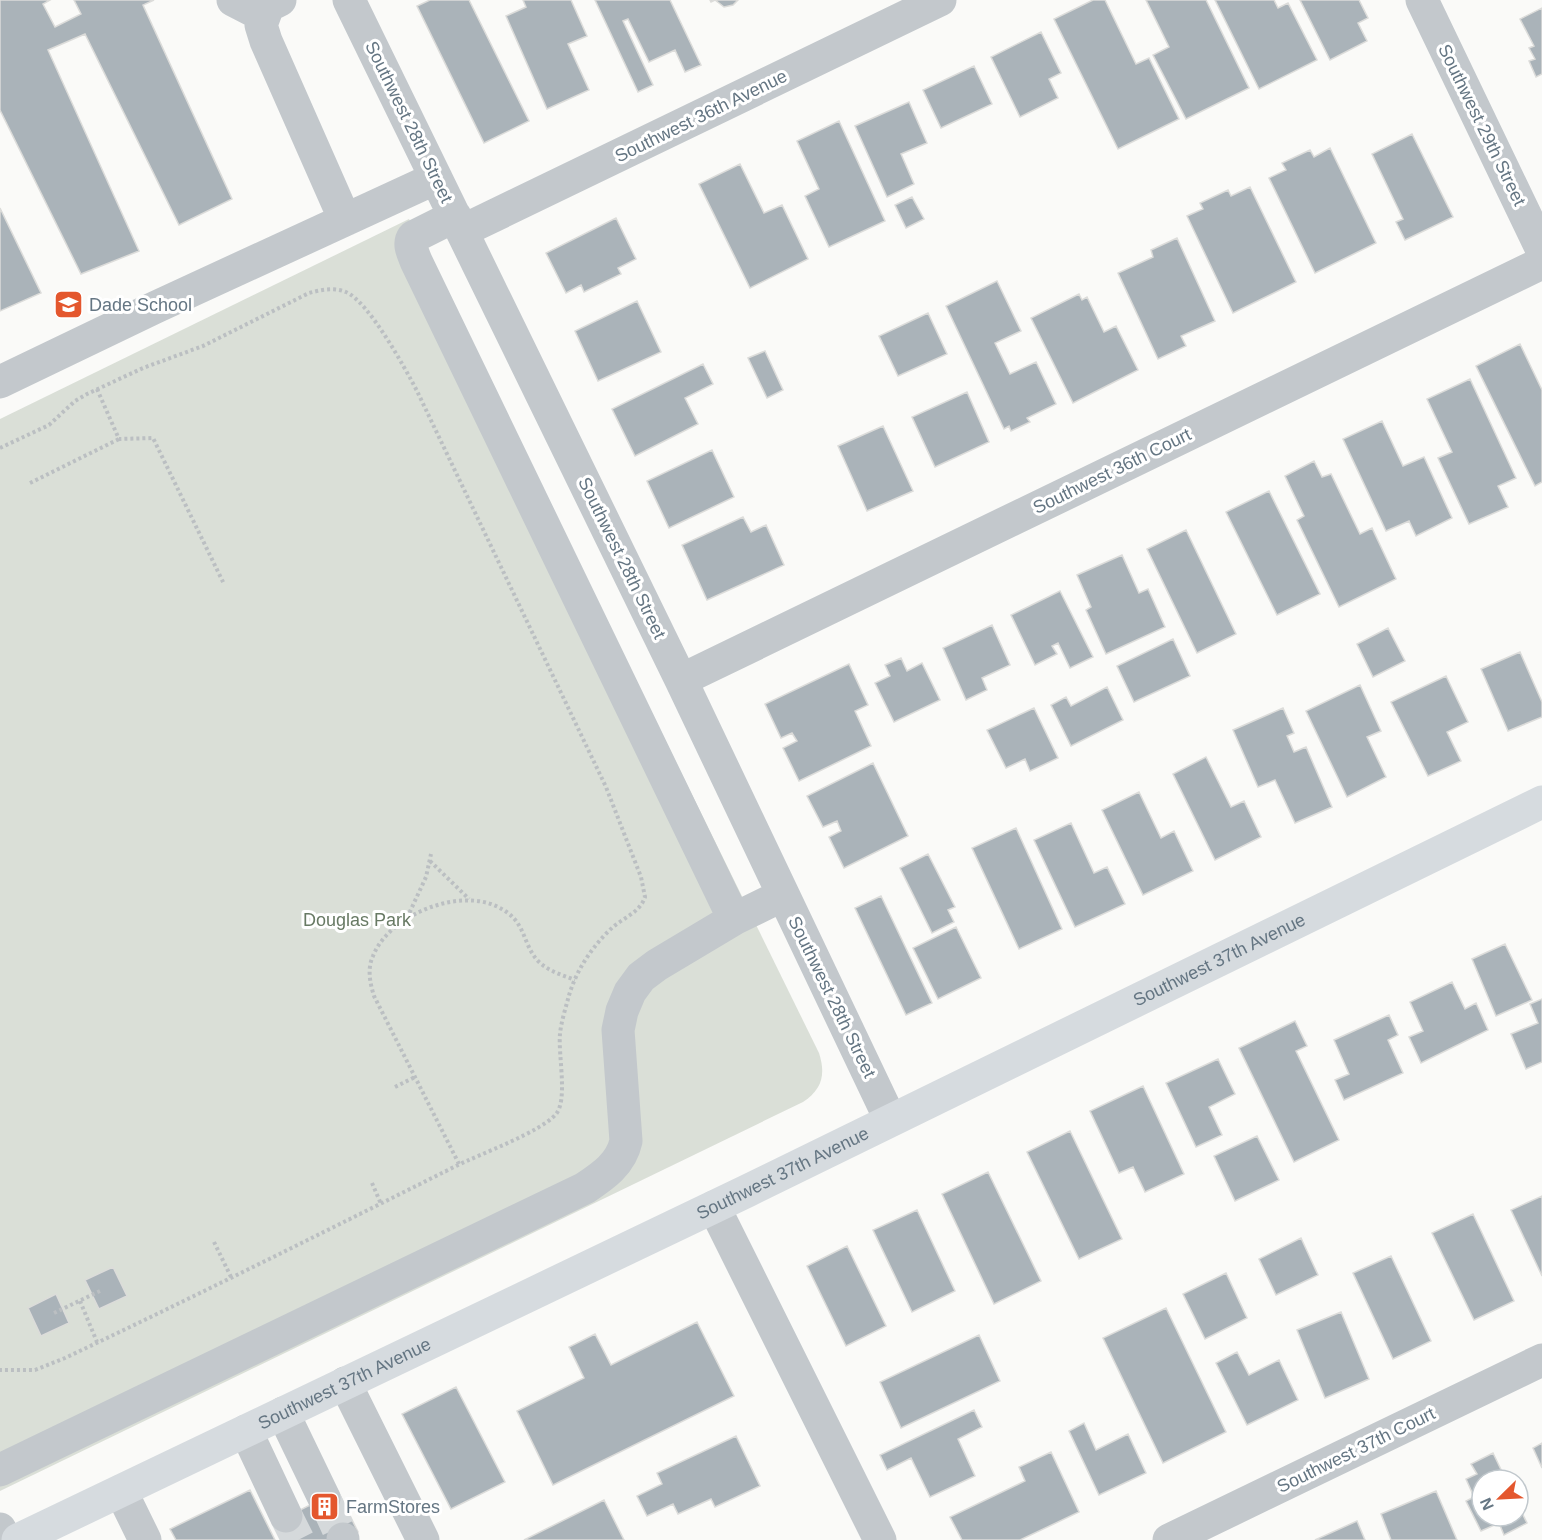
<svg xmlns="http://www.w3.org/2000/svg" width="1542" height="1540" viewBox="0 0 1542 1540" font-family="Arial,sans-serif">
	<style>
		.green { fill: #dadfd7 }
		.building { fill: #aab3b9; stroke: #dcdcda; stroke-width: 1.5 }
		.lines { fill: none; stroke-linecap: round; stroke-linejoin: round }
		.minor-tunnel { stroke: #d5d9db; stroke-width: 33; stroke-dasharray: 33 16; stroke-linecap: butt }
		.path { stroke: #bbbfc2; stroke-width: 4; stroke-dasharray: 3 3; stroke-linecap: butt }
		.minor { stroke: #c3c8cc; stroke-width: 33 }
		.major { stroke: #d6dbdf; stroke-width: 33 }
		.labels { text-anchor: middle; stroke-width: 6; stroke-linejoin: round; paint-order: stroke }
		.street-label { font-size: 18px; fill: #657683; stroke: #fff }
		.poi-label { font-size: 18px; fill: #657683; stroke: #fff; text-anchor: start }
		.park-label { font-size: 18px; fill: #687a64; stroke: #fff }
	</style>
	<rect width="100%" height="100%" fill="#fafaf8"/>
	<path class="green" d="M 409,219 L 819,1053 C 826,1075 822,1089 803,1102 L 0,1491 L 0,419 Z"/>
	<path class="building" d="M 0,0 L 50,0 L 43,4 L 55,27 L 81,14 L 74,0 L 154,0 L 143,5 L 232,199 L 179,225 L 85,34 L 48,50 L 139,251 L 81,274 L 0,110 Z
		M 430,0 L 469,0 L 529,121 L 484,143 L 417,6 Z
		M 523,0 L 571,0 L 587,36 L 568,44 L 589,90 L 547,109 L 506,16 L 526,7 Z
		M 595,0 L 670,0 L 701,65 L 685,72 L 675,50 L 649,62 L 628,19 L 623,21 L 653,85 L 638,92 Z
		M 710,0 L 738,0 L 733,5 L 724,7 L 715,0 L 711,2 Z
		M 1093,0 L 1105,0 L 1136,64 L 1149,58 L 1179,119 L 1118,149 L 1054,19 Z
		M 1146,0 L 1206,0 L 1249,88 L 1186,119 L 1153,55 L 1169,47 Z
		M 1215,0 L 1274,0 L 1278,8 L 1288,3 L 1317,60 L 1259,89 Z
		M 1300,0 L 1359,0 L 1368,18 L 1358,23 L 1367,41 L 1330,60 Z
		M 1542,8 L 1542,74 L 1536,77 L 1529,61 L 1535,59 L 1529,48 L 1534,46 L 1520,19 Z
		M 1041,32 L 1061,73 L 1049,79 L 1058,98 L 1020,117 L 991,57 Z
		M 974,66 L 992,104 L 941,128 L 923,90 Z
		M 909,102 L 927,143 L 901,154 L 914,184 L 887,197 L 855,126 Z
		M 839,121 L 885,221 L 829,247 L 805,196 L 819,189 L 797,141 Z
		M 1412,134 L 1453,217 L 1405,240 L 1396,222 L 1403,219 L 1372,154 Z
		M 1330,148 L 1376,243 L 1315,273 L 1269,178 L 1286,170 L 1282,163 L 1310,150 L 1314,157 Z
		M 740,164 L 764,213 L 782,205 L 808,259 L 750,288 L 699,184 Z
		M 1250,187 L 1296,282 L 1233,313 L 1187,216 L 1203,209 L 1200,203 L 1228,190 L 1231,196 Z
		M 912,197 L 924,219 L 906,228 L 895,205 Z
		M 0,208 L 41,293 L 0,311 Z
		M 616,218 L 636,259 L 618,268 L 621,274 L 584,292 L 581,285 L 566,293 L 546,253 Z
		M 1177,238 L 1215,321 L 1181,336 L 1186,346 L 1158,359 L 1118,273 L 1153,257 L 1151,250 Z
		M 997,281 L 1021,331 L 995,343 L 1010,374 L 1036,362 L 1056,404 L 1027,418 L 1030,422 L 1011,431 L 1009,426 L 1004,429 L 946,306 Z
		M 1079,294 L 1082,300 L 1087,297 L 1104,332 L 1116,326 L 1138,370 L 1073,403 L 1031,318 Z
		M 637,301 L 661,352 L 598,381 L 575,331 Z
		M 928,313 L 947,354 L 898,376 L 879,336 Z
		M 1520,344 L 1542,390 L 1542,482 L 1535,486 L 1476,366 Z
		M 765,351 L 783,390 L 767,398 L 748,358 Z
		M 703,364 L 713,384 L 685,398 L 698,424 L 635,456 L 612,409 Z
		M 1470,379 L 1516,478 L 1498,486 L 1508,507 L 1469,524 L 1438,458 L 1452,452 L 1427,399 Z
		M 967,392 L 989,442 L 935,467 L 912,417 Z
		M 1382,421 L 1403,466 L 1424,457 L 1452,518 L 1416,536 L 1409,521 L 1386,531 L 1343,439 Z
		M 883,426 L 913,491 L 867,511 L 838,446 Z
		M 712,450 L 734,497 L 669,528 L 647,481 Z
		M 1314,461 L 1322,477 L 1331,474 L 1360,534 L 1372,528 L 1396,579 L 1339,607 L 1297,520 L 1304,516 L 1285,476 Z
		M 1269,491 L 1320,594 L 1277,615 L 1226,512 Z
		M 743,517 L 751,532 L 766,525 L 784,565 L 707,600 L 682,545 Z
		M 1186,530 L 1236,634 L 1197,653 L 1147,549 Z
		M 1122,555 L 1139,593 L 1148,589 L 1165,627 L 1106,654 L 1086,610 L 1091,607 L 1077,575 Z
		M 1060,591 L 1093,657 L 1070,668 L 1058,643 L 1052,646 L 1057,654 L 1035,665 L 1011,615 Z
		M 992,625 L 1010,665 L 982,678 L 987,690 L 966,700 L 943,648 Z
		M 1388,628 L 1405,661 L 1373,677 L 1357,644 Z
		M 1173,639 L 1190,676 L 1134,702 L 1117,666 Z
		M 1520,652 L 1542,702 L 1542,717 L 1508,731 L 1481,669 Z
		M 901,658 L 907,671 L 922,663 L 940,700 L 894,722 L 875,683 L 890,676 L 885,665 Z
		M 849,664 L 868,705 L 855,711 L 871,746 L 799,781 L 783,748 L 797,741 L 792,733 L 781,738 L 765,704 Z
		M 1446,676 L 1468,722 L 1447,732 L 1461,761 L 1428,776 L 1391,702 Z
		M 1360,685 L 1381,731 L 1367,737 L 1386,777 L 1347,797 L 1306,711 Z
		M 1107,687 L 1123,720 L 1071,746 L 1051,705 L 1066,697 L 1071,706 Z
		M 1034,708 L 1058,758 L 1030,771 L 1025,759 L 1006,768 L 987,730 Z
		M 1283,708 L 1294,733 L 1287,736 L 1294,752 L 1306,747 L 1332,807 L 1295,823 L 1275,780 L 1258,787 L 1233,730 Z
		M 1206,757 L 1231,807 L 1244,801 L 1261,837 L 1215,860 L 1173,774 Z
		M 873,763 L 908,836 L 844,868 L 829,837 L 841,831 L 837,821 L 823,827 L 807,796 Z
		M 1139,792 L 1161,838 L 1174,831 L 1193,871 L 1143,895 L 1102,810 Z
		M 1071,823 L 1094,873 L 1107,867 L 1125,904 L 1075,927 L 1034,840 Z
		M 1016,828 L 1062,929 L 1019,949 L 972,848 Z
		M 928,854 L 955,907 L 948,910 L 954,922 L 932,933 L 900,868 Z
		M 881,896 L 932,1003 L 906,1015 L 855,908 Z
		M 956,927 L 981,978 L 938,999 L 913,948 Z
		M 1505,944 L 1532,1000 L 1496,1016 L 1472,959 Z
		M 1452,982 L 1465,1009 L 1476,1003 L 1488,1030 L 1421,1063 L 1409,1037 L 1423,1031 L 1410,1002 Z
		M 1542,999 L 1542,1062 L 1526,1069 L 1511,1034 L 1538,1023 L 1530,1004 Z
		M 1389,1015 L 1398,1035 L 1388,1040 L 1403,1073 L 1344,1100 L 1335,1080 L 1349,1074 L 1334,1040 Z
		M 1295,1021 L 1307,1046 L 1296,1051 L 1339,1140 L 1294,1162 L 1239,1048 Z
		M 1218,1059 L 1235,1094 L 1209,1107 L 1222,1135 L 1196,1147 L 1166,1083 Z
		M 1143,1086 L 1184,1174 L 1145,1192 L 1133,1167 L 1119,1173 L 1090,1111 Z
		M 1070,1131 L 1122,1239 L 1079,1259 L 1027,1152 Z
		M 1257,1136 L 1279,1180 L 1235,1201 L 1214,1156 Z
		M 988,1172 L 1041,1281 L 994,1304 L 942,1194 Z
		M 1542,1196 L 1542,1276 L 1511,1210 Z
		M 917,1210 L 955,1291 L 912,1312 L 873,1230 Z
		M 1473,1214 L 1514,1301 L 1474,1320 L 1432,1233 Z
		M 1301,1238 L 1318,1275 L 1276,1295 L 1259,1259 Z
		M 847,1246 L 886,1326 L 846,1346 L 807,1266 Z
		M 1391,1256 L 1431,1341 L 1393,1359 L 1353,1273 Z
		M 113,1267 L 127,1296 L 99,1309 L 85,1280 Z
		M 1226,1273 L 1247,1318 L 1205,1339 L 1183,1294 Z
		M 56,1294 L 69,1323 L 41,1336 L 28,1308 Z
		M 1166,1308 L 1226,1432 L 1163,1463 L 1103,1338 Z
		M 1341,1312 L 1369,1379 L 1325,1398 L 1297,1330 Z
		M 697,1322 L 734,1396 L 553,1485 L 517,1411 L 584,1378 L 569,1347 L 595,1334 L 611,1365 Z
		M 979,1335 L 1000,1381 L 901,1428 L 880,1382 Z
		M 1237,1352 L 1249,1375 L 1279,1360 L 1298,1400 L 1247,1425 L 1216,1363 Z
		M 456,1387 L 505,1482 L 451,1509 L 402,1414 Z
		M 974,1410 L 982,1427 L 958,1439 L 975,1476 L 930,1497 L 911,1458 L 887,1470 L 880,1455 Z
		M 1084,1423 L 1096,1450 L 1128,1434 L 1146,1473 L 1099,1495 L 1069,1431 Z
		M 736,1436 L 760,1486 L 715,1507 L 711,1499 L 678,1514 L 673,1504 L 647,1516 L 637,1496 L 662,1484 L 657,1473 Z
		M 1542,1443 L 1542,1468 L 1533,1448 Z
		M 1051,1452 L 1079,1512 L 1020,1540 L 962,1540 L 950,1517 L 1025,1481 L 1019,1467 Z
		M 1493,1453 L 1506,1480 L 1482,1480 L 1482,1516 L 1518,1516 L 1518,1505 L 1527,1523 L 1504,1535 L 1499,1523 L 1481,1531 L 1466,1501 L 1474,1497 L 1466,1479 L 1477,1474 L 1471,1464 Z
		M 250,1490 L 275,1540 L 176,1540 L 170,1529 Z
		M 338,1491 L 358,1532 L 342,1540 L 289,1540 L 280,1520 Z
		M 1436,1491 L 1457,1540 L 1391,1540 L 1381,1514 Z
		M 604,1500 L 624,1540 L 524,1540 Z
		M 1357,1521 L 1365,1540 L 1315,1540 Z"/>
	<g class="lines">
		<path class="minor-tunnel" d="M 324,1498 L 343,1539
			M 286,1516 L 298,1540"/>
		<path class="path" d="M 97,389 L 119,439 L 153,438 L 224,584
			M 0,448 L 49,425 L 75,401 L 87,394 L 143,368 L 203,346 L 309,293 C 320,290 334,287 346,292 C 369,302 405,368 417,391 L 606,787 L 641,877 L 645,897 C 640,912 625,917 613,927 C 592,946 575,972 568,999 C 565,1010 561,1023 560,1034 C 558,1055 568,1100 556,1114 C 541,1132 480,1154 456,1166 C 326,1231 196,1296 65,1358 L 35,1370 L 0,1370
			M 30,483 L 119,439
			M 430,861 L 469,899
			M 407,918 L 426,877 L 431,854
			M 395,1087 L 415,1077
			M 459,1164 L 374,996 C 370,983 367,969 373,956 C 389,915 459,887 498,907 C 527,921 521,942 538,961 C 548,971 562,975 575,980
			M 372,1183 L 381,1204
			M 214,1242 L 231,1277
			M 80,1301 L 97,1342
			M 54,1313 L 100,1291"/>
		<path class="minor" d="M 233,0 L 264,16
			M 280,0 L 268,6 L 261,25 L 266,41 L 345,220
			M 349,0 L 681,680 L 890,1119
			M 1422,0 L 1542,250
			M 455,216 L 413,237 C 408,244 413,253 416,261 L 734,919
			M 462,231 L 940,0
			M 0,382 L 156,307 L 436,178
			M 681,680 L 1542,263
			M 714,1207 L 880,1540
			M 345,1383 L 423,1540
			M 283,1413 L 324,1498
			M 246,1431 L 286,1516
			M 0,1470 L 585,1188 C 603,1176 621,1164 626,1141 L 618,1030 L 622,1011 L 630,992 L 641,977 L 657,965 L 734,919 L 783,895
			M 121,1491 L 145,1540
			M 0,1529 L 5,1540
			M 343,1540 L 343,1539
			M 1169,1540 L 1542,1360"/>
		<path class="major" id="s1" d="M 18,1540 L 747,1191 L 1542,802"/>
	</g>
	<defs>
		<symbol id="school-square" viewBox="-11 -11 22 22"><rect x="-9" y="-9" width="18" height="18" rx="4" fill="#e4572e" stroke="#fff"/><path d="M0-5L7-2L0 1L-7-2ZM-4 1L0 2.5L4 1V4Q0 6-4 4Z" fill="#fff"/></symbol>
		<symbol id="building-square" viewBox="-11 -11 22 22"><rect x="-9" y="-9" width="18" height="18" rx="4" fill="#e4572e" stroke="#fff"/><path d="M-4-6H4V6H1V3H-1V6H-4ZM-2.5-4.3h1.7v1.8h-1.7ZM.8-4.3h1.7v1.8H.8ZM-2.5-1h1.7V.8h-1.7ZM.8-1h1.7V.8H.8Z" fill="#fff"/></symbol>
	</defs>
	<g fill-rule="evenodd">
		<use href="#school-square" x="52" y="288" width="33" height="33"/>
		<use href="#building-square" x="308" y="1490" width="33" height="33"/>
	</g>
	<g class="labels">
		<g class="street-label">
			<text transform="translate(701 116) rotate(-26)" y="6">Southwest 36th Avenue</text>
			<text transform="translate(409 122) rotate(64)" y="6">Southwest 28th Street</text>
			<text transform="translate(1482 125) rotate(64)" y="6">Southwest 29th Street</text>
			<text transform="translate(1112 471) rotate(-26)" y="6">Southwest 36th Court</text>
			<text transform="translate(622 558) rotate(64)" y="6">Southwest 28th Street</text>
			<text dy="6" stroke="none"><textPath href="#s1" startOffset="1334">Southwest 37th Avenue</textPath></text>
			<text transform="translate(832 997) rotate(64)" y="6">Southwest 28th Street</text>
			<text dy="6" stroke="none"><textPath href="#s1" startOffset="848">Southwest 37th Avenue</textPath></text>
			<text dy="6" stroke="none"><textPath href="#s1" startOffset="362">Southwest 37th Avenue</textPath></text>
			<text transform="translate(1356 1450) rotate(-26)" y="6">Southwest 37th Court</text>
		</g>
		<g class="poi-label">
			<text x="89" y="311">Dade School</text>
			<text x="346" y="1513">FarmStores</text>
		</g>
		<g class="park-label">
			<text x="357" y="926">Douglas Park</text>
		</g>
	</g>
	<g transform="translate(1500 1498) rotate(246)"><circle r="28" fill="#ffffff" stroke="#c1c8cd" stroke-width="1.5"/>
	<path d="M0-4.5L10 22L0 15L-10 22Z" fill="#e4572e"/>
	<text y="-9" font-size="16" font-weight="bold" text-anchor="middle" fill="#657683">N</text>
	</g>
</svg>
